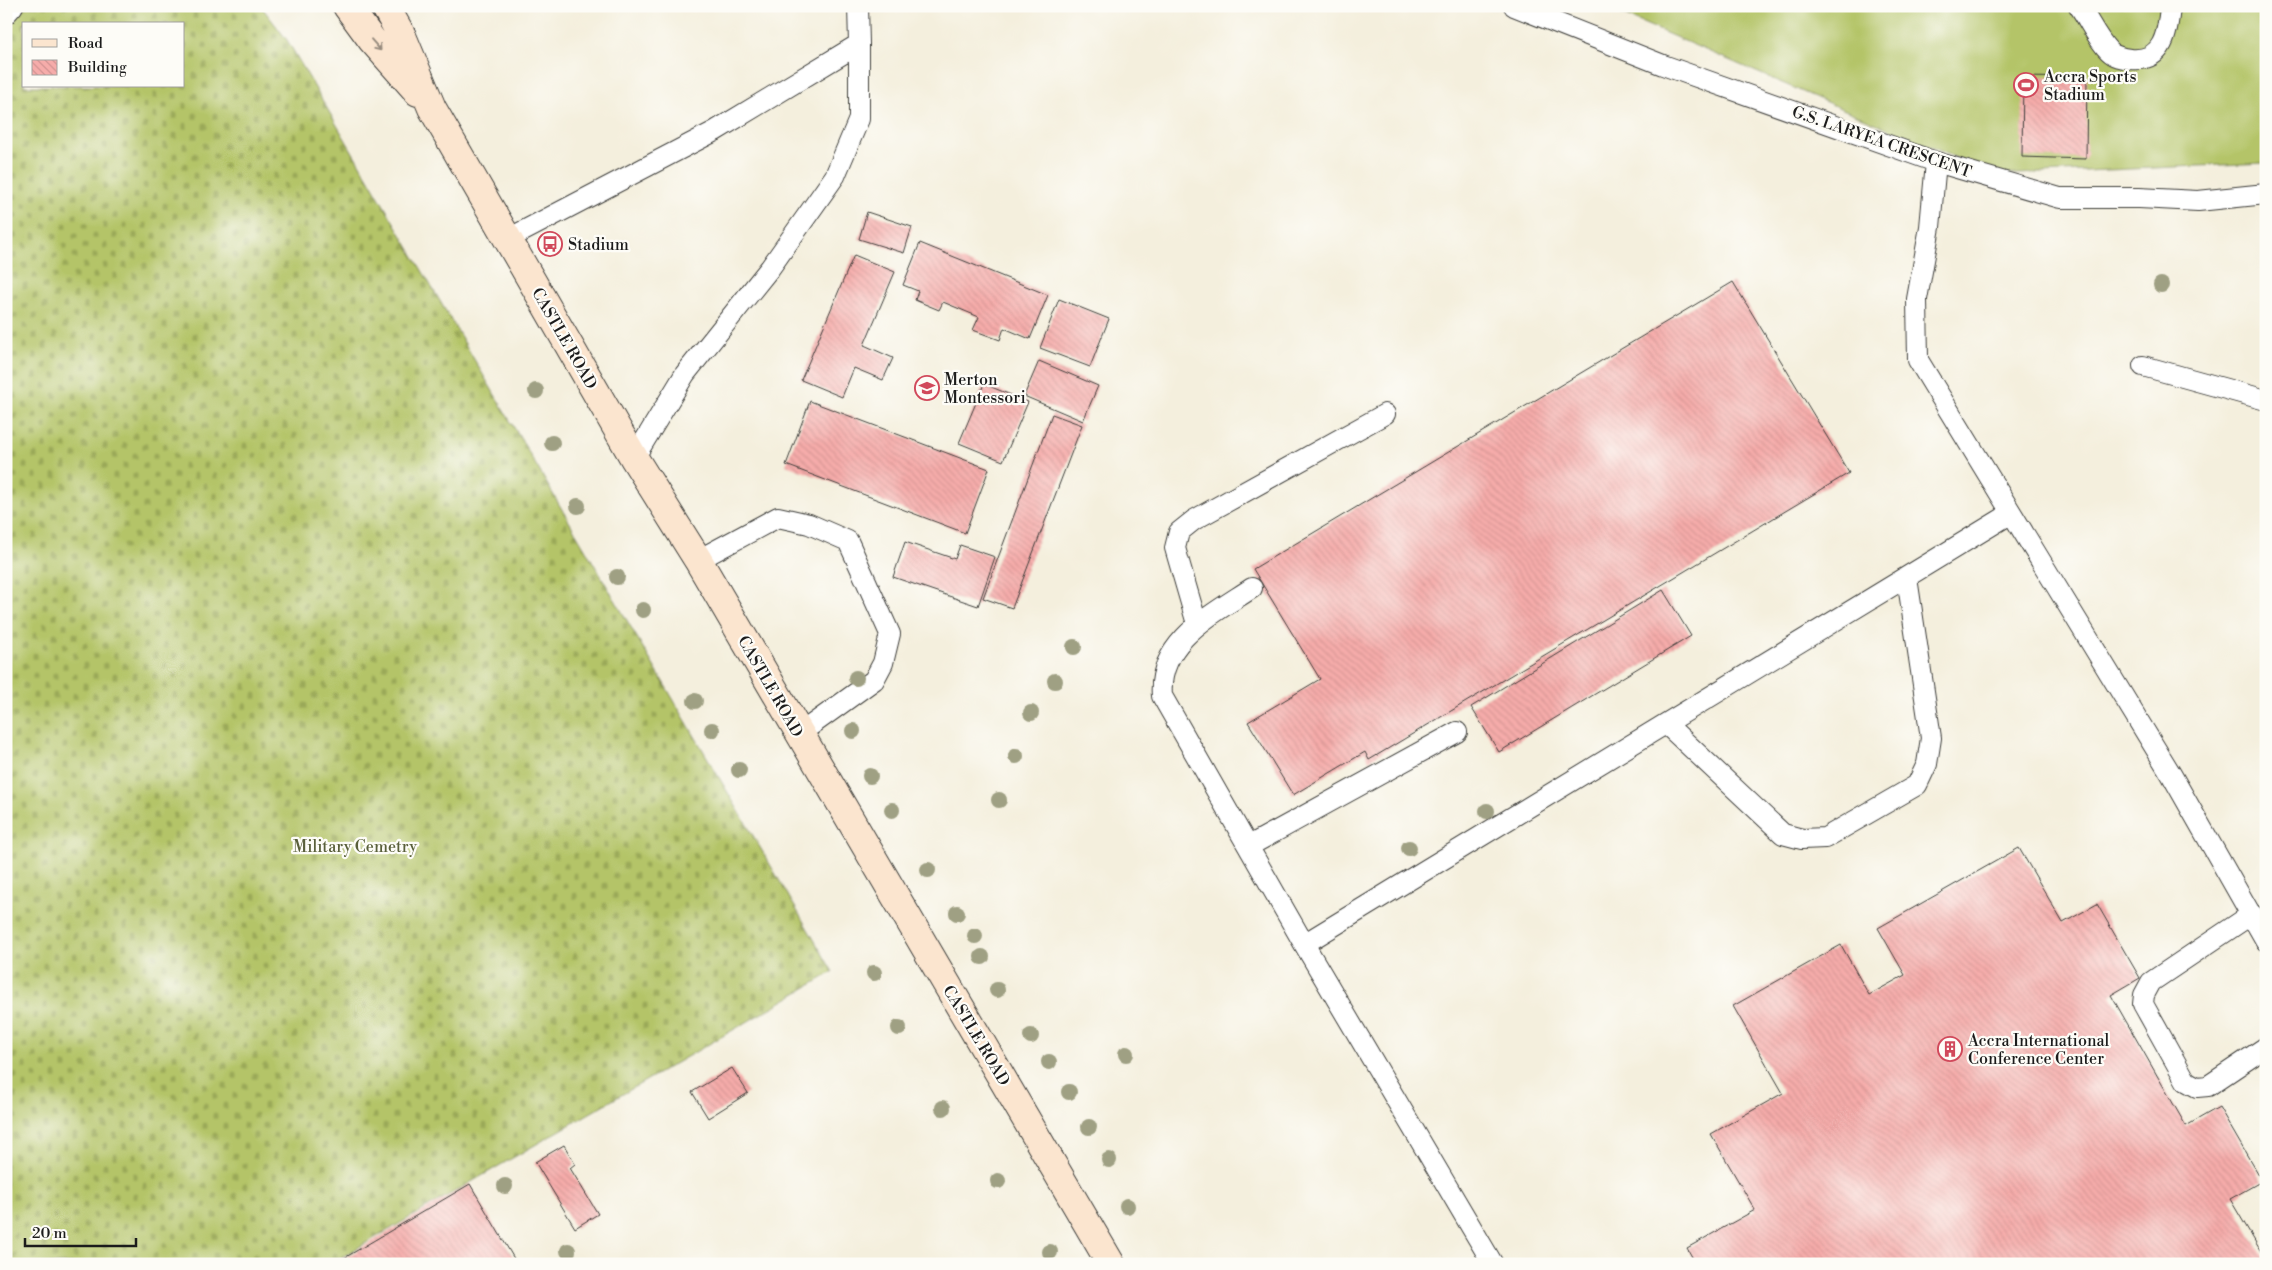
<svg xmlns="http://www.w3.org/2000/svg" width="2272" height="1270" viewBox="0 0 2272 1270" font-family="'Libre Bodoni',serif">
	<style>
		.cemetery { fill: url(#cemetery-stones); stroke: #687042; fill-rule: evenodd }
		.pitch { fill: #b4c467; stroke: #687042 }
		.building { fill: url(#building-back-hatch) }
		.lines { fill: none; stroke-linecap: round; stroke-linejoin: round }
		.service-casing { stroke: #3c3c39; stroke-width: 22 }
		.secondary-casing { stroke: #3c3c39; stroke-width: 30 }
		.service { stroke: #fff; stroke-width: 20 }
		.secondary { stroke: #fbe5cf; stroke-width: 28 }
		.tree { fill: #9fa083 }
		.oneway { stroke: #978b7e }
		.labels { text-anchor: middle; stroke-width: 4.5; stroke-linejoin: round; paint-order: stroke }
		.poi-label { font-size: 16px; fill: #1c1c1c; stroke: #fdfcf7; text-anchor: start }
		.street-label { font-size: 16px; fill: #1c1c1c; stroke: #fdfcf7 }
		.park-label { font-size: 16px; fill: #595f3a; stroke: #fdfcf7 }
	</style>
	<defs>
		<pattern id="cemetery-stones" width="16" height="16" patternUnits="userSpaceOnUse" patternTransform="scale(1.25)"><rect width="16" height="16" fill="#b4c467"/><path d="M2 7V4a2 2 0 0 1 4 0v3zM10 15v-3a2 2 0 0 1 4 0v3z" fill="#9aa859"/></pattern>
		<pattern id="building-back-hatch" width="6" height="6" patternUnits="userSpaceOnUse" patternTransform="scale(1.25)"><rect width="6" height="6" fill="#f6acaa"/><path d="M-1 5l2 2M0 0l6 6M5-1l2 2" fill="none" stroke="#d29392"/></pattern>
	</defs>
	<rect width="100%" height="100%" fill="#fdfcf7"/>
	<filter id="ink" filterUnits="userSpaceOnUse"><feTurbulence type="fractalNoise" baseFrequency=".02" numOctaves="2"/><feDisplacementMap in="SourceGraphic" scale="10" xChannelSelector="R" yChannelSelector="G"/><feConvolveMatrix kernelMatrix="1 2 1 2 8 2 1 2 1" color-interpolation-filters="sRGB"/></filter>
	<filter id="wash" filterUnits="userSpaceOnUse"><feTurbulence type="fractalNoise" baseFrequency=".0096" numOctaves="4" result="noise"/><feDisplacementMap in="SourceGraphic" scale="20" xChannelSelector="R" yChannelSelector="G"/><feGaussianBlur stdDeviation="1.12" result="paint"/><feColorMatrix in="noise" values="0 0 0 0 0 0 0 0 0 0 0 0 0 0 0 0 0 1.4 0 .05"/><feComposite in="paint" operator="in"/></filter>
	<g filter="url(#wash)">
		<rect width="100%" height="100%" fill="#f4efdd"/>
		<path class="cemetery" d="M 6,6 L 261,6 L 287,40 L 833,972 L 330,1264 L 6,1264 ZM 24,24 L 184,24 L 184,86 L 24,86 Z"/>
		<path class="pitch" d="M 1603,6 L 2266,6 L 2266,163 L 1996,175 Z"/>
		<g id="blocks">
			<path class="building" d="M 2023,77 L 2087,78 L 2086,159 L 2022,157 Z
				M 867,212 L 912,227 L 904,253 L 859,239 Z
				M 920,243 L 1048,295 L 1030,339 L 1004,328 L 1000,340 L 973,330 L 979,317 L 943,302 L 939,310 L 915,300 L 918,291 L 903,285 Z
				M 854,255 L 895,272 L 864,345 L 893,358 L 883,380 L 854,368 L 842,397 L 801,380 Z
				M 1733,282 L 1849,473 L 1369,760 L 1365,752 L 1293,795 L 1248,722 L 1320,679 L 1253,569 Z
				M 1059,299 L 1109,319 L 1090,367 L 1040,348 Z
				M 1039,361 L 1098,386 L 1083,421 L 1024,396 Z
				M 984,384 L 1028,402 L 1003,461 L 959,443 Z
				M 810,401 L 989,469 L 965,533 L 786,465 Z
				M 1052,414 L 1082,425 L 1012,608 L 983,598 Z
				M 905,542 L 955,559 L 960,545 L 995,557 L 978,606 L 893,577 Z
				M 1663,590 L 1691,636 L 1499,752 L 1471,707 Z
				M 2019,848 L 2063,923 L 2097,904 L 2140,978 L 2111,995 L 2186,1126 L 2219,1107 L 2262,1181 L 2230,1199 L 2266,1260 L 2266,1264 L 1696,1264 L 1687,1248 L 1755,1210 L 1711,1134 L 1783,1093 L 1733,1006 L 1841,945 L 1869,995 L 1905,975 L 1878,928 Z
				M 732,1068 L 748,1093 L 708,1118 L 692,1092 Z
				M 564,1145 L 575,1164 L 570,1168 L 598,1214 L 575,1228 L 535,1162 Z
				M 470,1184 L 516,1262 L 513,1264 L 334,1264 Z"/>
		</g>
	</g>
	<g filter="url(#ink)">
		<use href="#blocks" fill-opacity="0" stroke="#3c3c39" stroke-width="1"/>
		<g class="lines">
			<defs>
				<path id="service" d="M 1514,6 L 1663,65 L 1936,162 L 2060,198 L 2139,198 L 2198,201 L 2266,194
					M 2079,6 C 2089,20 2097,39 2109,51 C 2115,57 2123,58 2130,59 C 2164,63 2168,31 2170,6
					M 6,14 L 13,6
					M 1936,162 L 1930,227 L 1917,299 L 1918,360 L 2171,774 L 2266,941
					M 508,239 L 715,131 L 859,44 L 858,6
					M 2143,366 L 2266,400
					M 634,458 L 685,374 L 770,268 L 835,176 L 859,119 L 859,44
					M 698,560 L 778,517 L 809,524 L 848,541 L 890,634 L 883,663 L 874,680 L 799,734
					M 1252,588 C 1213,614 1157,642 1162,696 L 1304,944 L 1493,1264
					M 1197,624 L 1175,548 L 1179,532 L 1194,520 L 1385,414
					M 1666,724 L 1783,834 L 1802,839 L 1825,838 L 1917,785 L 1927,764 L 1931,738 L 1907,578
					M 1249,846 L 1457,732
					M 2252,914 L 2151,982 L 2144,995 L 2143,1004 L 2186,1081 L 2197,1087 L 2208,1086 L 2266,1047
					M 1304,944 L 2010,514"/>
				<path id="secondary" d="M 347,6 L 372,40 L 418,92
					M 385,6 L 402,36 L 432,108 L 634,458 L 698,560 L 1111,1264"/>
			</defs>
			<use href="#service" class="service-casing"/>
			<use href="#secondary" class="secondary-casing"/>
			<use href="#service" class="service"/>
			<use href="#secondary" class="secondary"/>
		</g>
		<g class="tree">
			<circle cx="2161" cy="285" r="8"/>
			<circle cx="536" cy="391" r="8"/>
			<circle cx="552" cy="443" r="8"/>
			<circle cx="578" cy="506" r="8"/>
			<circle cx="617" cy="577" r="8"/>
			<circle cx="643" cy="610" r="8"/>
			<circle cx="1074" cy="647" r="8"/>
			<circle cx="856" cy="678" r="8"/>
			<circle cx="1055" cy="681" r="8"/>
			<circle cx="695" cy="701" r="8"/>
			<circle cx="1031" cy="713" r="8"/>
			<circle cx="712" cy="730" r="8"/>
			<circle cx="853" cy="731" r="8"/>
			<circle cx="1016" cy="756" r="8"/>
			<circle cx="739" cy="770" r="8"/>
			<circle cx="870" cy="776" r="8"/>
			<circle cx="999" cy="800" r="8"/>
			<circle cx="892" cy="810" r="8"/>
			<circle cx="1487" cy="811" r="8"/>
			<circle cx="1409" cy="848" r="8"/>
			<circle cx="928" cy="870" r="8"/>
			<circle cx="957" cy="913" r="8"/>
			<circle cx="975" cy="936" r="8"/>
			<circle cx="982" cy="957" r="8"/>
			<circle cx="874" cy="973" r="8"/>
			<circle cx="997" cy="990" r="8"/>
			<circle cx="899" cy="1028" r="8"/>
			<circle cx="1031" cy="1036" r="8"/>
			<circle cx="1126" cy="1054" r="8"/>
			<circle cx="1049" cy="1062" r="8"/>
			<circle cx="1069" cy="1092" r="8"/>
			<circle cx="943" cy="1108" r="8"/>
			<circle cx="1089" cy="1127" r="8"/>
			<circle cx="1109" cy="1160" r="8"/>
			<circle cx="998" cy="1181" r="8"/>
			<circle cx="505" cy="1186" r="8"/>
			<circle cx="1127" cy="1206" r="8"/>
			<circle cx="568" cy="1251" r="8"/>
			<circle cx="1050" cy="1252" r="8"/>
		</g>
		<defs><path id="oneway-shaft" d="M-6 0H5M1.5-3L5.5 0L1.5 3" fill="none" stroke-width="1.6" stroke-linecap="round" stroke-linejoin="round" transform="scale(1.25)"/></defs>
		<use class="oneway" href="#oneway-shaft" transform="translate(376 45) rotate(49)"/>
	</g>
	<defs>
		<symbol id="stadium-ring" viewBox="-11 -11 22 22"><circle r="9.5" fill="#fdfcf7" stroke="#d1495b" stroke-width="1.5"/><path d="M0-5a6.5 5 0 1 0 0 10a6.5 5 0 1 0 0-10ZM-3.5-1.8h7v3.6h-7Z" fill="#d1495b"/></symbol>
		<symbol id="bus-ring" viewBox="-11 -11 22 22"><circle r="9.5" fill="#fdfcf7" stroke="#d1495b" stroke-width="1.5"/><path d="M-5-6H5V4H4V6H2V4H-2V6H-4V4H-5ZM-3.5-4V0h7V-4ZM-3.5 1.2v1.5H-2V1.2ZM2 1.2v1.5H3.5V1.2Z" fill="#d1495b"/></symbol>
		<symbol id="school-ring" viewBox="-11 -11 22 22"><circle r="9.5" fill="#fdfcf7" stroke="#d1495b" stroke-width="1.5"/><path d="M0-5L7-2L0 1L-7-2ZM-4 1L0 2.5L4 1V4Q0 6-4 4Z" fill="#d1495b"/></symbol>
		<symbol id="building-ring" viewBox="-11 -11 22 22"><circle r="9.5" fill="#fdfcf7" stroke="#d1495b" stroke-width="1.5"/><path d="M-4-6H4V6H1V3H-1V6H-4ZM-2.5-4.3h1.7v1.8h-1.7ZM.8-4.3h1.7v1.8H.8ZM-2.5-1h1.7V.8h-1.7ZM.8-1h1.7V.8H.8Z" fill="#d1495b"/></symbol>
	</defs>
	<g fill-rule="evenodd">
		<use href="#stadium-ring" x="2012" y="71" width="28" height="28"/>
		<use href="#bus-ring" x="536" y="230" width="28" height="28"/>
		<use href="#school-ring" x="913" y="374" width="28" height="28"/>
		<use href="#building-ring" x="1936" y="1035" width="28" height="28"/>
	</g>
	<g class="labels">
		<g class="poi-label">
			<text x="2044" y="82">Accra Sports<tspan x="2044" dy="18">Stadium</tspan></text>
			<text x="568" y="250">Stadium</text>
			<text x="944" y="385">Merton<tspan x="944" dy="18">Montessori</tspan></text>
			<text x="1968" y="1046">Accra International<tspan x="1968" dy="18">Conference Center</tspan></text>
		</g>
		<g class="street-label">
			<text transform="translate(1882 141) rotate(19)" y="6">G.S. LARYEA CRESCENT</text>
			<text transform="translate(565 338) rotate(60)" y="6">CASTLE ROAD</text>
			<text transform="translate(771 686) rotate(60)" y="6">CASTLE ROAD</text>
			<text transform="translate(977 1035) rotate(59)" y="6">CASTLE ROAD</text>
		</g>
		<g class="park-label">
			<text x="355" y="852">Military Cemetry</text>
		</g>
	</g>
	<rect width="2272" height="1270" fill="none" stroke="#fdfcf7" stroke-width="25"/>
	<rect x="22" y="22" width="162" height="65" fill="#fdfcf7" stroke="#a3a29f"/>
	<rect x="32" y="39" width="25" height="8" fill="#fbe5cf" stroke="#a3a29f"/>
	<text x="68" y="48" font-size="15" fill="#1c1c1c">Road</text>
	<rect x="32" y="60" width="25" height="15" fill="url(#building-back-hatch)" stroke="#a3a29f"/>
	<text x="68" y="72" font-size="15" fill="#1c1c1c">Building</text>
	<path d="M25 1238v8h111v-8" fill="none" stroke="#1c1c1c" stroke-width="2.5"/>
	<text x="32" y="1238" font-size="15" fill="#1c1c1c" stroke="#fdfcf7" stroke-width="4" paint-order="stroke">20 m</text>
</svg>
